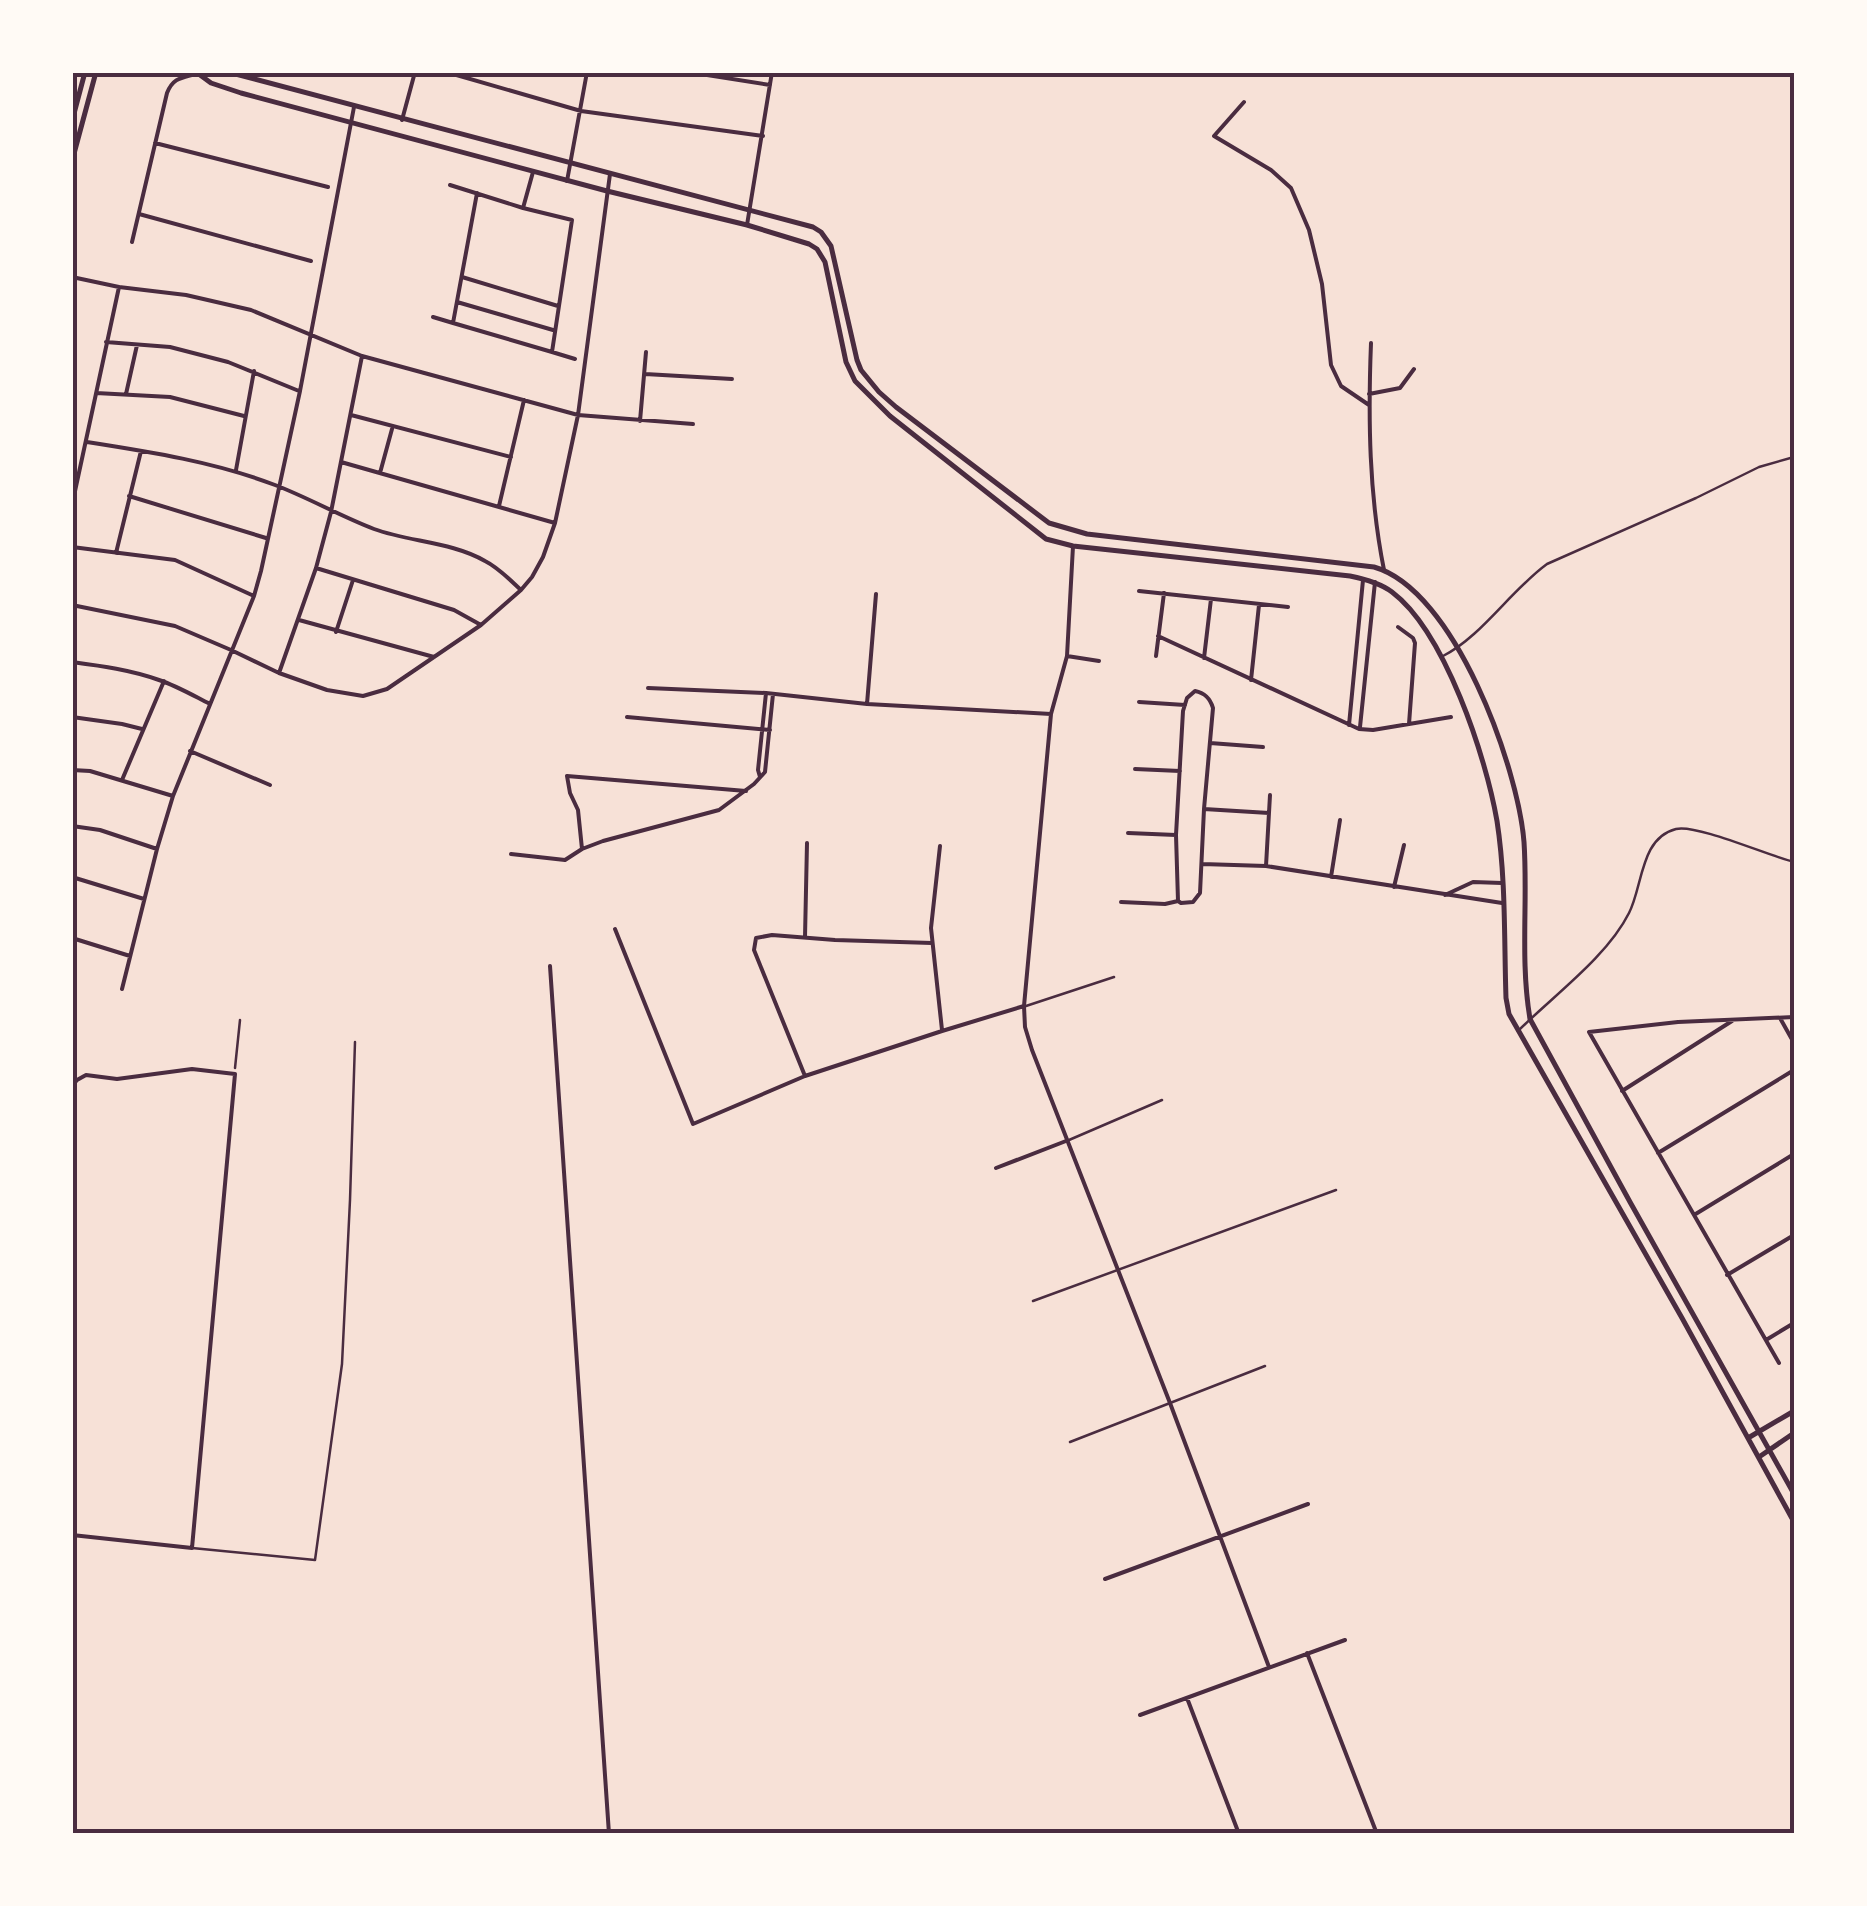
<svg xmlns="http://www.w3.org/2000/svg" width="1867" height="1906" viewBox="0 0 1867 1906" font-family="'Fira Sans',sans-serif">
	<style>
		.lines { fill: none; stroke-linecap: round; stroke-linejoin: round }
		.path { stroke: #4a2c40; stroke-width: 2.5 }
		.service { stroke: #4a2c40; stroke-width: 2.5 }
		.minor { stroke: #4a2c40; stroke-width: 4 }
		.tertiary { stroke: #4a2c40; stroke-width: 5 }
		.neatline { fill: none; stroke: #4a2c40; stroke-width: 4 }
	</style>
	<rect width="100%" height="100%" fill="#f7e1d7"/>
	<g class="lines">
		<path class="path" d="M 235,1068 L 240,1020"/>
		<path class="service" d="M 1443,656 C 1482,636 1510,591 1547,564 L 1696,498 L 1759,467 L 1794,457
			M 1026,1006 L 1114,977
			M 1518,1031 C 1553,996 1607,957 1629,913 C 1643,886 1640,838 1676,829 C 1697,824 1769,856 1794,862
			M 1069,1140 L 1162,1100
			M 1033,1301 L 1336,1190
			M 1070,1442 L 1265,1366
			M 192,1548 L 315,1560 L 342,1364 L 350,1200 L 355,1042"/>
		<path class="minor" d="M 446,72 L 581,111 L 763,136
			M 688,72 L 770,85
			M 1244,102 L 1214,136 L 1271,170 L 1291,188 L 1309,230 L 1322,284 L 1331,365 L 1341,386 L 1369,405
			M 402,120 L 415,72
			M 155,143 L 328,187
			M 567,181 L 587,72
			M 450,185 L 523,208 L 533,172
			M 477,193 L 453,323 L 552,352 L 572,220 L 523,208
			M 139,214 L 311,261
			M 747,225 L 772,72
			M 132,242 L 167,93 C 173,78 181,78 195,74
			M 72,277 L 119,287 L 186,295 L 251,310 L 362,356 L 578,415 L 693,424
			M 462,277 L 558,306
			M 457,302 L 553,330
			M 433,317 L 453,323
			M 106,342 L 170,347 L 228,362 L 299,391
			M 1371,343 C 1368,419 1369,495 1384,570
			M 552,352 L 575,359
			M 645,374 L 732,379
			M 96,393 L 170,397 L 244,416
			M 126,394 L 137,345
			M 1369,394 L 1400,388 L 1414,369
			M 351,415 L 511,457
			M 640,421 L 646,352
			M 87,442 C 151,452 215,462 275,485 C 309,498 340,516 374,529 C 410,542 452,542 485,561 C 499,568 510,580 521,590
			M 341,462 L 555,523
			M 236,470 L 254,371
			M 380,473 L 392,429
			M 129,496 L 266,538
			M 72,505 L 119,287
			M 499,506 L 524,400
			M 1073,546 L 1067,656 L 1051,714 L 1024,1006 L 1025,1027 L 1032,1050 L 1170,1403 L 1269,1667
			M 72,547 L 175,560 L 254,596
			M 116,553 L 141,451
			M 316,568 L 454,610 L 481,625
			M 1139,591 L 1288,607
			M 72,605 L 175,626 L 231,650 L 279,673 L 327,690 L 363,696 L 387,689 L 481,625 L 521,590 L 532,577 L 543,557 L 555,523 L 578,415 L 610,174
			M 299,620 L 434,657
			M 1398,627 L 1413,638 L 1415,643 L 1409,724
			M 336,632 L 353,580
			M 1158,636 L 1359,729 L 1373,730 L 1451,717
			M 1067,656 L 1099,661
			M 1156,656 L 1164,593
			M 1204,658 L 1211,599
			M 72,662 C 102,666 131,670 159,680 C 177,686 194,696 210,704
			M 279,673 L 316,568 L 331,512 L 362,356
			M 1251,680 L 1259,605
			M 648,688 L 766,693 L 867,704 L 1051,714
			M 1139,702 L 1185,705
			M 867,704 L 876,594
			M 72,717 L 122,724 L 142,729
			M 627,717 L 770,730
			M 1349,725 L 1363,580
			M 1360,727 L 1375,582
			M 1210,743 L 1263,747
			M 190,751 L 270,785
			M 1135,769 L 1180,771
			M 72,770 L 90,771 L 173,796
			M 760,777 L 758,770 L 766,693
			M 122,780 L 164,681
			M 1204,809 L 1269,813
			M 72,826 L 100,830 L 157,849
			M 1128,833 L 1176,835
			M 940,846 L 931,928 L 942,1030
			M 582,849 L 578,810 L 570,793 L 567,776 L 746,791
			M 511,854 L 565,860 L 582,849 L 603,841 L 719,810 L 754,784 L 765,772 L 773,694
			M 1202,864 L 1266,866 L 1502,903
			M 1266,866 L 1270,795
			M 72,877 L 144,899
			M 1331,877 L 1340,820
			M 1394,887 L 1404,845
			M 1445,895 L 1473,882 L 1502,883
			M 1121,902 L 1165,904 L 1178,901 L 1181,903 L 1193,902 L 1200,893 L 1204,809 L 1213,708 C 1210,698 1205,693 1195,691 L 1187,698 L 1183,711 L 1176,835 L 1178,901
			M 615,929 L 693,1124 L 805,1076 L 942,1031 L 1024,1006
			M 805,937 L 807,843
			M 72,938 L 130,956
			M 550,966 L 609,1834
			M 122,989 L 157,849 L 173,796 L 254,596 L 261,571 L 300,391 L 354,107
			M 1780,1018 L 1794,1043
			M 805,1076 L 754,950 L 756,938 L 772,935 L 835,940 L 932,943
			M 72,1086 L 77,1080 L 86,1075 L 117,1079 L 192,1069 L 235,1074 L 192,1548 L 72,1535
			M 1622,1091 L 1732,1021
			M 1658,1153 L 1794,1070
			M 996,1168 L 1066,1141
			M 1694,1215 L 1794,1154
			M 1727,1275 L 1794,1235
			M 1766,1340 L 1794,1323
			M 1779,1363 L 1589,1032 L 1678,1022 L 1794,1017
			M 1105,1579 L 1308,1504
			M 1307,1653 L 1377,1834
			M 1187,1698 L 1239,1834
			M 1140,1715 L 1345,1640"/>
		<path class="tertiary" d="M 196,72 L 211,83 L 241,93 L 607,191 L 747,225 L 809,244 L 817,249 L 825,262 L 846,362 L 855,381 L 890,416 L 1046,539 L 1073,546 L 1350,576 C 1365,579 1380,583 1392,592 C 1445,632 1486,757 1497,821 C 1506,879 1504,939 1506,998 L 1509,1014 L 1682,1318 L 1794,1522
			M 228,72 L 813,227 L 821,232 L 831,246 L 857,360 L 861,370 L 879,392 L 896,407 L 1049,523 L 1087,534 L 1374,567 C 1455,590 1518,767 1524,842 C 1528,901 1520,960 1530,1019 L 1630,1202 L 1794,1494
			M 72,121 L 85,72
			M 72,161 L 96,72
			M 1748,1438 L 1794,1411
			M 1759,1457 L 1794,1433"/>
	</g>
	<rect width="1867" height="1906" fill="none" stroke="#fffaf5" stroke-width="150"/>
	<rect x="75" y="75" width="1717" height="1756" class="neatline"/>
</svg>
